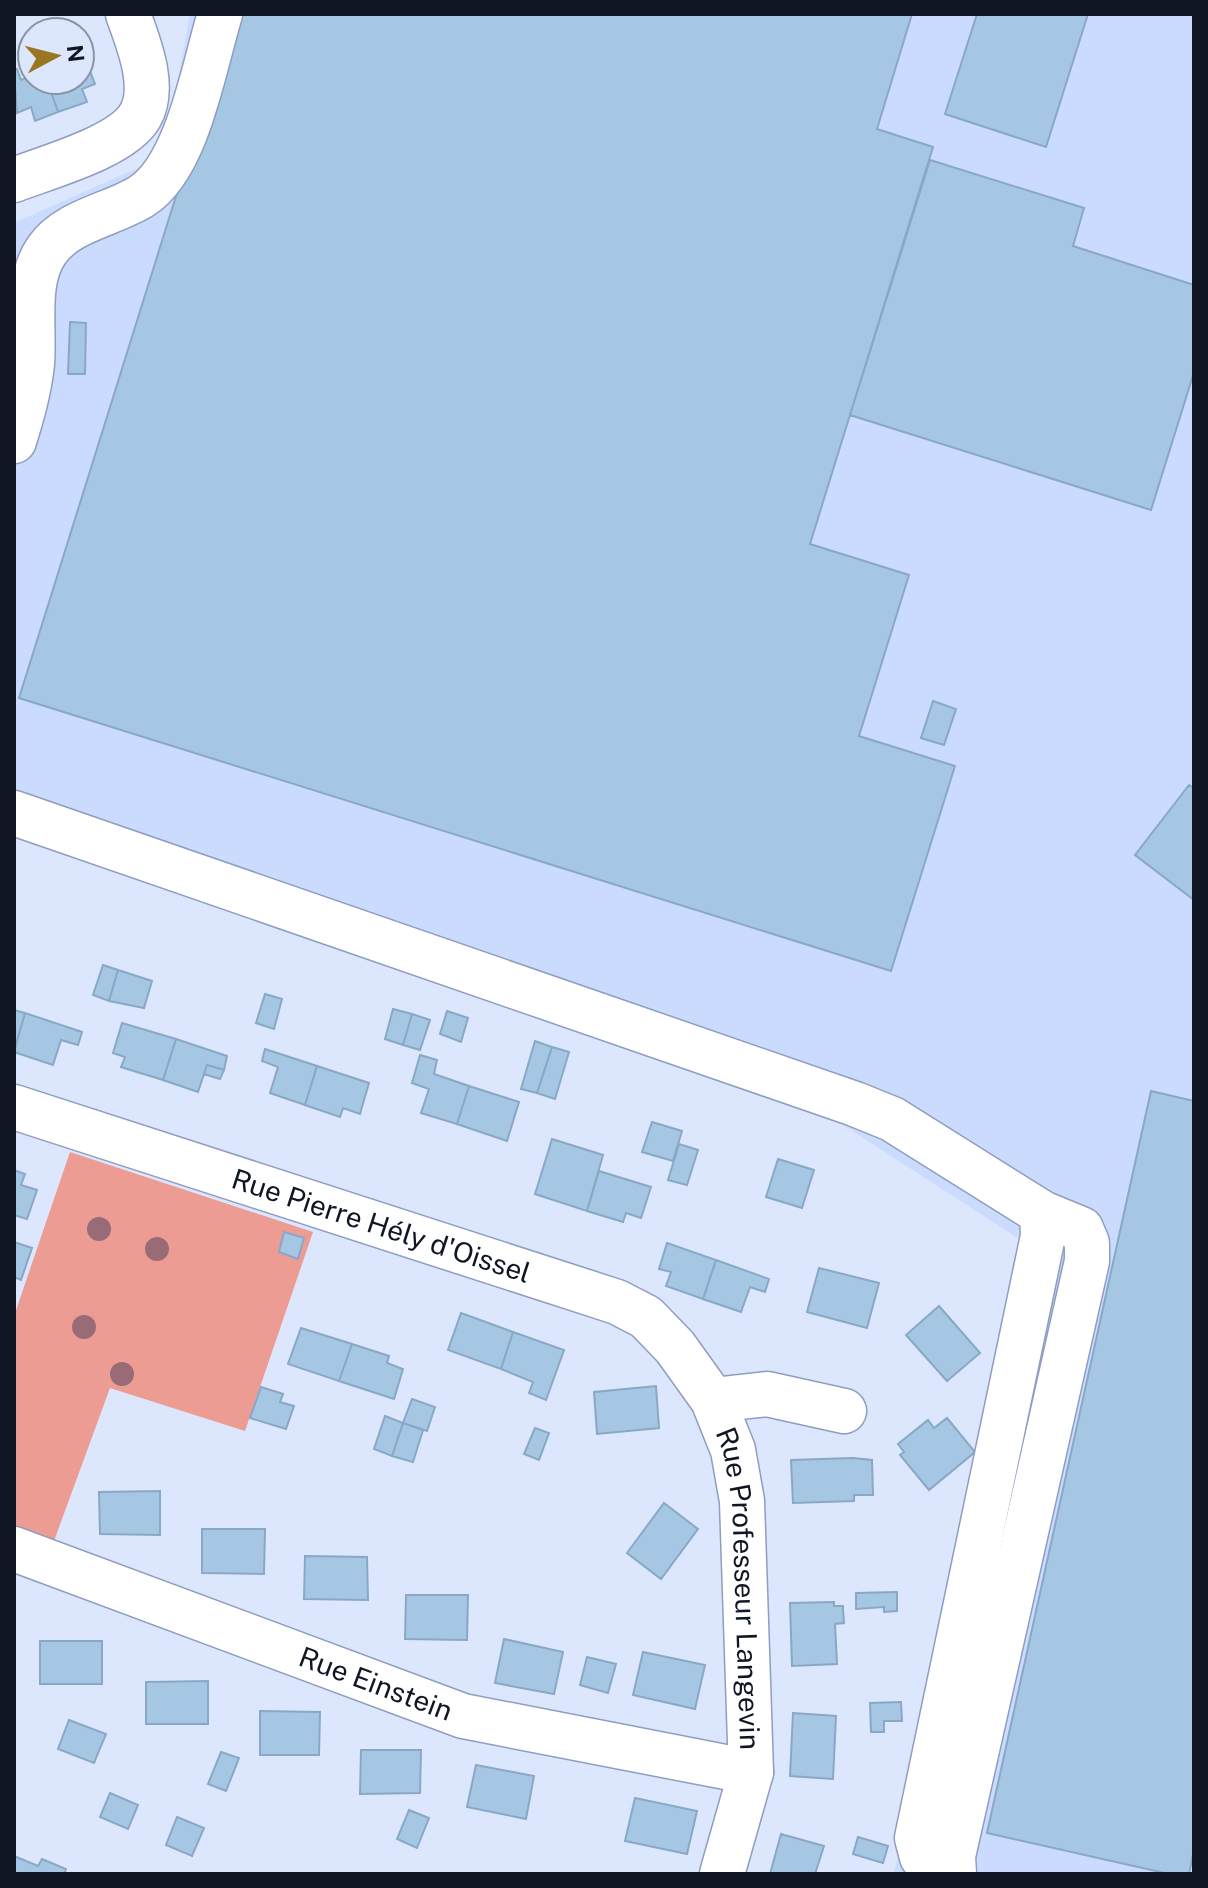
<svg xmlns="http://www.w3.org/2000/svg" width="1208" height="1888" viewBox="0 0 1208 1888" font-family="'Public Sans',sans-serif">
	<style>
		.built { fill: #cbdbfe }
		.green { fill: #ec9c93 }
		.building { fill: #a6c7e4; stroke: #88a8c5; stroke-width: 2 }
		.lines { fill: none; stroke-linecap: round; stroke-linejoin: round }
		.minor-casing { stroke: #8e9dc0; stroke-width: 47 }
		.minor { stroke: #fff; stroke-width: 44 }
		.tree { fill: #986b77 }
		.labels { text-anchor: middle; stroke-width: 8; stroke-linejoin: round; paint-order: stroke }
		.street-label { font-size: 28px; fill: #101623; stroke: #dce7fd }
	</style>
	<rect width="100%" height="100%" fill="#dce7fd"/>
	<path class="built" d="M 190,14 L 1194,14 L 1194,1874 L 894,1874 L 1027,1244 L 837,1121 L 14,832 L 14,223 L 149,163 L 168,134 Z"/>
	<path class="green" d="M 70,1152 L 313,1232 L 245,1431 L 110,1388 L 54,1541 L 14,1526 L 14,1316 Z"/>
	<path class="building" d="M 233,14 L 912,14 L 877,129 L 933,147 L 810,544 L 909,575 L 859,736 L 955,766 L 891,971 L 19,698 Z
		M 977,14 L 1088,14 L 1046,147 L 945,114 Z
		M 86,61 L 95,84 L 82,89 L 87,102 L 58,112 L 47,80 L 80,80 L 80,63 Z
		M 17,69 L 21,80 L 32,76 L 32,80 L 47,80 L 58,112 L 35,121 L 31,107 L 17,113 L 14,70 Z
		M 930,160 L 1084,208 L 1073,246 L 1194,285 L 1194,372 L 1151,510 L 850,415 Z
		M 70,322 L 86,323 L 85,374 L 68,374 Z
		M 933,701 L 956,709 L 944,745 L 921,738 Z
		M 1189,785 L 1194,788 L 1194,900 L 1135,855 Z
		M 103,965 L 118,970 L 109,1001 L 93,995 Z
		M 118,970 L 152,981 L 144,1008 L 109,1001 Z
		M 265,994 L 282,999 L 274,1029 L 256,1023 Z
		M 393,1009 L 412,1014 L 403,1045 L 385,1039 Z
		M 14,1010 L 25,1013 L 14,1051 Z
		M 447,1011 L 468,1018 L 461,1042 L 440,1034 Z
		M 25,1013 L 82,1032 L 78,1045 L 61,1040 L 53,1065 L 14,1052 Z
		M 412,1014 L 430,1020 L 420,1050 L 403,1045 Z
		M 122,1023 L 176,1039 L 163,1080 L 121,1067 L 125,1057 L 113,1053 Z
		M 176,1039 L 227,1056 L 224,1070 L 207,1065 L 198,1092 L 163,1080 Z
		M 535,1041 L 552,1047 L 537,1093 L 521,1089 Z
		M 552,1047 L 569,1052 L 555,1099 L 537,1093 Z
		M 265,1049 L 317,1066 L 305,1105 L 270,1093 L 278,1067 L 262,1061 Z
		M 420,1055 L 437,1060 L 434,1074 L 469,1086 L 457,1124 L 421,1113 L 429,1089 L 412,1083 Z
		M 207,1065 L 224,1070 L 220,1079 L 204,1074 Z
		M 317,1066 L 369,1083 L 360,1114 L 343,1108 L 340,1117 L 305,1105 Z
		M 469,1086 L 519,1102 L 507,1141 L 457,1124 Z
		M 1151,1091 L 1194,1101 L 1194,1850 L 1189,1874 L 1169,1874 L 987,1833 Z
		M 652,1122 L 682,1131 L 673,1161 L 642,1152 Z
		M 552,1139 L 603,1155 L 587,1211 L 535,1194 Z
		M 679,1144 L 698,1150 L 687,1185 L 668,1180 Z
		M 778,1159 L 814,1170 L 802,1208 L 766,1197 Z
		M 14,1170 L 25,1174 L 21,1185 L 37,1190 L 27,1219 L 14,1215 Z
		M 599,1171 L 651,1187 L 641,1218 L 626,1213 L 623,1222 L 587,1211 Z
		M 284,1232 L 304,1238 L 298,1259 L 279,1252 Z
		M 14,1242 L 32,1248 L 21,1280 L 14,1277 Z
		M 667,1243 L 716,1260 L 703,1299 L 666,1286 L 671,1272 L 659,1269 Z
		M 716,1260 L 769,1279 L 765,1292 L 750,1287 L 741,1312 L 703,1299 Z
		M 819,1268 L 879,1283 L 867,1328 L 807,1312 Z
		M 939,1306 L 980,1353 L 947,1381 L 906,1335 Z
		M 461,1313 L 513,1332 L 501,1369 L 448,1350 Z
		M 301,1328 L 352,1344 L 339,1381 L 288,1364 Z
		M 513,1332 L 564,1350 L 546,1400 L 529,1393 L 533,1382 L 501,1369 Z
		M 352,1344 L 389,1356 L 387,1363 L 403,1369 L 394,1399 L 339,1381 Z
		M 656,1386 L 659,1428 L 597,1434 L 594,1392 Z
		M 261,1387 L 283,1394 L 280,1402 L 294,1406 L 286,1429 L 250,1418 Z
		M 412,1399 L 435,1407 L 427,1431 L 403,1423 Z
		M 385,1416 L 403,1423 L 392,1456 L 374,1449 Z
		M 947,1418 L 975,1452 L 929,1490 L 900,1455 L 904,1452 L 898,1444 L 928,1420 L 934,1428 Z
		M 403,1423 L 423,1430 L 413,1462 L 392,1456 Z
		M 535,1428 L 549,1433 L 539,1460 L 524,1454 Z
		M 853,1458 L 872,1460 L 873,1495 L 854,1495 L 854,1501 L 793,1503 L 791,1460 Z
		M 160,1491 L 160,1535 L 100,1534 L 99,1492 Z
		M 664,1503 L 698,1529 L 661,1579 L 627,1553 Z
		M 202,1529 L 265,1529 L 264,1574 L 202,1573 Z
		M 305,1556 L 367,1557 L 368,1600 L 304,1599 Z
		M 897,1592 L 897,1611 L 884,1612 L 884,1607 L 856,1609 L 856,1593 Z
		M 406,1595 L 468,1595 L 467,1640 L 405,1639 Z
		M 834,1602 L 834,1606 L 843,1606 L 843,1609 L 844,1623 L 835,1624 L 837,1664 L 792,1666 L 790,1603 Z
		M 504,1639 L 563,1652 L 554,1694 L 495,1683 Z
		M 40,1641 L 102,1641 L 102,1684 L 40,1684 Z
		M 643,1652 L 705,1665 L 695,1709 L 633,1695 Z
		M 587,1657 L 616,1664 L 608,1693 L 580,1685 Z
		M 208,1681 L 208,1724 L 146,1724 L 146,1682 Z
		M 901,1702 L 902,1721 L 884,1721 L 884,1732 L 871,1732 L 870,1703 Z
		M 260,1711 L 320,1712 L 319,1755 L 260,1755 Z
		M 793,1713 L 836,1716 L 833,1779 L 790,1776 Z
		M 69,1720 L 106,1734 L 94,1763 L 58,1749 Z
		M 361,1750 L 421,1750 L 420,1793 L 360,1794 Z
		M 221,1752 L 239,1758 L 226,1791 L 208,1784 Z
		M 476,1765 L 534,1776 L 526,1819 L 467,1807 Z
		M 110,1793 L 138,1805 L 128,1829 L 100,1817 Z
		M 635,1798 L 697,1811 L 687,1854 L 625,1841 Z
		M 409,1810 L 429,1818 L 417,1848 L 397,1839 Z
		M 177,1817 L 204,1828 L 192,1856 L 166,1845 Z
		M 781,1834 L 824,1846 L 815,1874 L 770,1874 Z
		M 858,1837 L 888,1846 L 883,1863 L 853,1854 Z
		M 14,1856 L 38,1866 L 42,1859 L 66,1869 L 64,1874 L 14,1874 Z"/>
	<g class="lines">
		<defs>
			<g id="minor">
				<path d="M 14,180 C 47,167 122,147 140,116 C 157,87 138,42 128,14"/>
				<path d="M 14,441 C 22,415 29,391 32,364 C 35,328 25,280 47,250 C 68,220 112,215 142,196 C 188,166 204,66 220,14"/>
				<path d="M 14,813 L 855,1104 L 892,1119 L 1042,1213 L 1081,1229 L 1087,1243 L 1087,1261 L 953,1856 L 954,1874"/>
				<path id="s1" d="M 14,1107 L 617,1302 L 646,1317 L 675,1347 L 713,1400 L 733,1450 L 742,1501 L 751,1772 L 722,1874"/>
				<path d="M 713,1400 L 767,1394 L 844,1411"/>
				<path id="s2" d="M 14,1549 L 463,1716 L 751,1772"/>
				<path d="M 936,1874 L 922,1857 L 917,1838 L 1043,1236 L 1042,1213"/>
			</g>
		</defs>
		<use href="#minor" class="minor-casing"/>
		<use href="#minor" class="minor"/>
	</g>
	<g class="tree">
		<circle cx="99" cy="1229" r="12"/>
		<circle cx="157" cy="1249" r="12"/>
		<circle cx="84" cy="1327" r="12"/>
		<circle cx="122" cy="1374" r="12"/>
	</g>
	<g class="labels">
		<g class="street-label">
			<text dy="10" stroke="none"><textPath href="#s1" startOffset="386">Rue Pierre Hély d'Oissel</textPath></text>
			<text dy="10" stroke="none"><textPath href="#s1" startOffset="966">Rue Professeur Langevin</textPath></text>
			<text dy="10" stroke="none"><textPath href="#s2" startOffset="386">Rue Einstein</textPath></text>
		</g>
	</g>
	<rect width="1208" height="1888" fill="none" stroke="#101623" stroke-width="32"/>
	<g transform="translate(56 56) rotate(83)"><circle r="38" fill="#dce7fd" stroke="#8a93a6" stroke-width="2"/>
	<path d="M0-6L14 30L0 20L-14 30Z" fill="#997720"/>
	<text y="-12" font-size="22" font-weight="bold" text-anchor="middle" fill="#101623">N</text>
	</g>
</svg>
